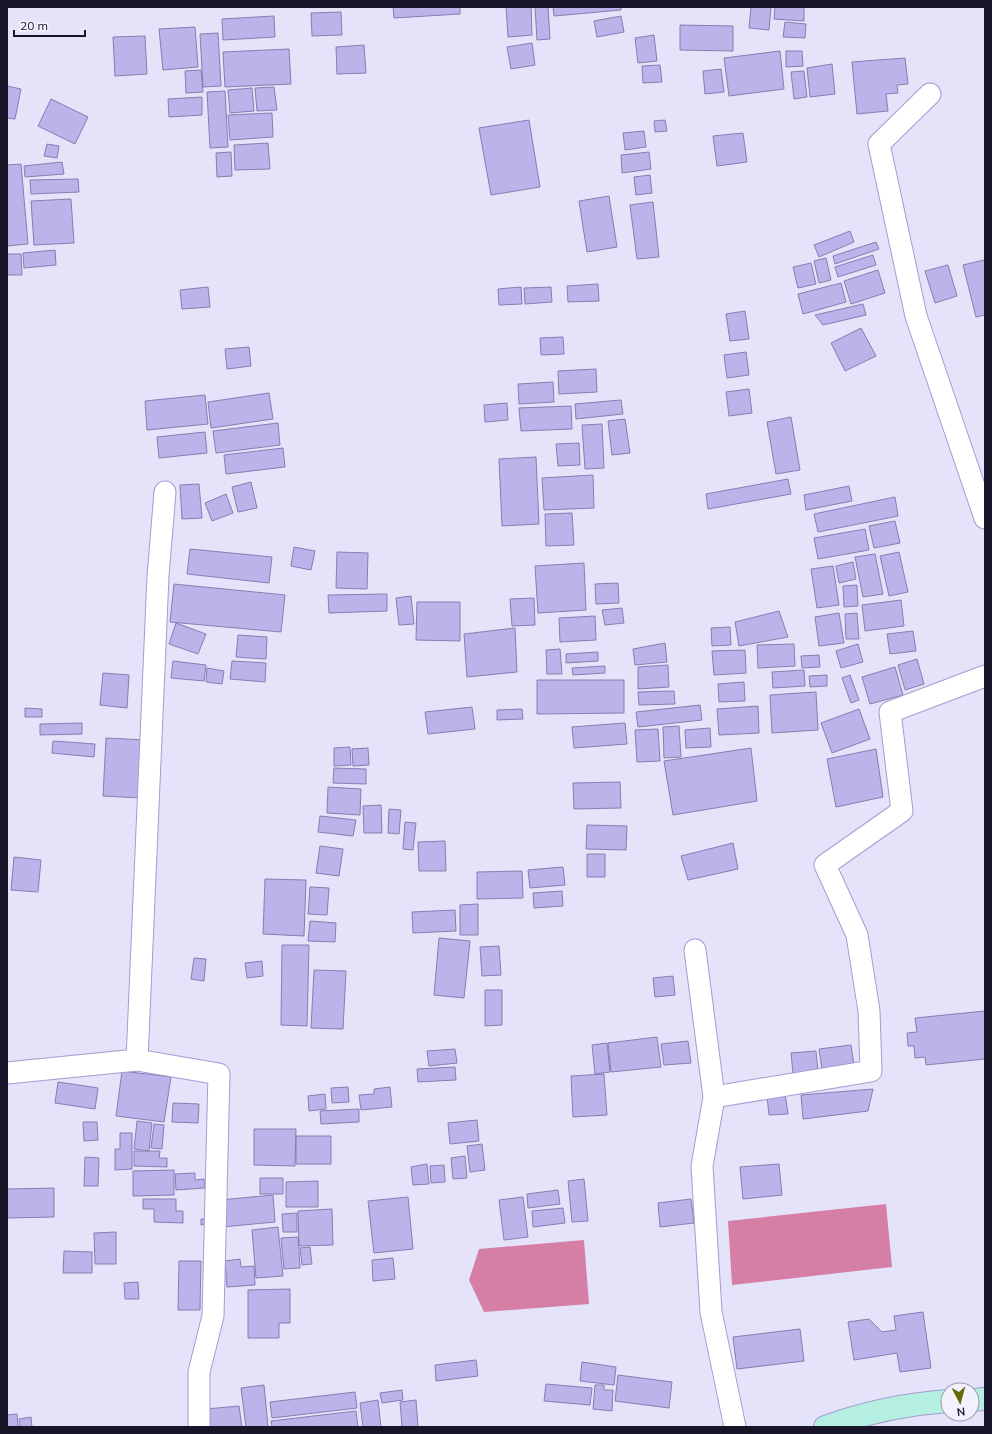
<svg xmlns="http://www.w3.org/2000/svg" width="992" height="1434" viewBox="0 0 992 1434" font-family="Mulish,sans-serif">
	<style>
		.water { fill: #d57fa7 }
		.building { fill: #bbb3ea; stroke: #867eb1 }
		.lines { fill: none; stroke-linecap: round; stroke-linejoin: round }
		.street-casing { stroke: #a49cd2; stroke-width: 23 }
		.secondary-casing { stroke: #a49cd2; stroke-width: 24 }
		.street { stroke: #fff; stroke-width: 21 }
		.secondary { stroke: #b4efe2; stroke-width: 22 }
	</style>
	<rect width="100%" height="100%" fill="#e5e3fa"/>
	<path class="water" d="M 886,1204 L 892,1267 L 732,1285 L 728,1221 Z
		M 584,1240 L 589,1304 L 484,1312 L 469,1280 L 479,1249 Z"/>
	<path class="building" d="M 393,7 L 460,7 L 460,14 L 394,18 Z
		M 506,7 L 531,7 L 532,35 L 508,37 Z
		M 535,7 L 548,7 L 550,39 L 537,40 Z
		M 553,7 L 621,7 L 621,10 L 554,16 Z
		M 751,7 L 771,7 L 769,30 L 749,28 Z
		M 775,7 L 804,7 L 804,21 L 774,19 Z
		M 341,12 L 342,35 L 312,36 L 311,13 Z
		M 274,16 L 275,37 L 223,40 L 222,19 Z
		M 621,16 L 624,32 L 597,37 L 594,21 Z
		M 785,22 L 806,24 L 805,38 L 783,37 Z
		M 680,25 L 733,26 L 733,51 L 680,50 Z
		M 195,27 L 198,67 L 163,70 L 159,29 Z
		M 218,33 L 221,86 L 203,87 L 200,34 Z
		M 654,35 L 657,61 L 638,63 L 635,38 Z
		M 145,36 L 147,74 L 115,76 L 113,37 Z
		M 532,43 L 535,65 L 511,69 L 507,47 Z
		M 364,45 L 366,73 L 337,74 L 336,47 Z
		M 289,49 L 291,84 L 225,87 L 223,52 Z
		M 780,51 L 784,89 L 729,96 L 724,58 Z
		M 786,51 L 802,51 L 803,66 L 786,67 Z
		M 905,58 L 908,84 L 897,85 L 898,93 L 886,94 L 888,111 L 857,114 L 852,62 Z
		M 832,64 L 835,94 L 810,97 L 807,68 Z
		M 660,65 L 662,82 L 643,83 L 642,66 Z
		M 721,69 L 724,92 L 705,94 L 703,71 Z
		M 201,70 L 203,92 L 186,93 L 185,71 Z
		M 804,71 L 807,97 L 794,99 L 791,72 Z
		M 7,86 L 21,89 L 15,119 L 7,118 Z
		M 274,87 L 277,110 L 257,111 L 255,88 Z
		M 252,88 L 254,111 L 230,113 L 228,90 Z
		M 225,91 L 228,147 L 210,148 L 207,92 Z
		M 202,97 L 202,115 L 169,117 L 168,99 Z
		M 51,99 L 88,117 L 75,144 L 38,126 Z
		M 272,113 L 273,137 L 230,140 L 228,115 Z
		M 529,120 L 540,187 L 491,195 L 479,128 Z
		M 665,120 L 667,131 L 655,132 L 654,121 Z
		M 644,131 L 646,147 L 625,150 L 623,133 Z
		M 743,133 L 747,162 L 717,166 L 713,136 Z
		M 268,143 L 270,169 L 235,170 L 234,145 Z
		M 47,144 L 59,146 L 57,158 L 44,156 Z
		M 231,152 L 232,176 L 217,177 L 216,153 Z
		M 649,152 L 651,169 L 622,173 L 621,155 Z
		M 62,162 L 64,174 L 25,177 L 24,166 Z
		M 21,164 L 28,244 L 7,246 L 7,165 Z
		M 650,175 L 652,193 L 636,195 L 634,177 Z
		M 78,179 L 79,192 L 31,194 L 30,180 Z
		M 609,196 L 617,247 L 587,252 L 579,201 Z
		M 71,199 L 74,243 L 34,245 L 31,201 Z
		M 653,202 L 659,257 L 637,259 L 630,205 Z
		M 850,231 L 854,242 L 819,257 L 814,245 Z
		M 876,242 L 879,249 L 835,264 L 833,256 Z
		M 55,250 L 56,265 L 24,268 L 23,253 Z
		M 7,254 L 21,254 L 22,275 L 7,275 Z
		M 873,255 L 876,265 L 838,277 L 835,267 Z
		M 826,258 L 831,280 L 819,283 L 814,261 Z
		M 984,260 L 985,265 L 985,315 L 976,317 L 963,265 Z
		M 811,263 L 816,284 L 798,288 L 793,267 Z
		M 948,265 L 957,296 L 935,303 L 925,271 Z
		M 878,270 L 885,293 L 851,304 L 844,281 Z
		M 841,283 L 846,302 L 803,314 L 798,294 Z
		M 598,284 L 599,301 L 568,302 L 567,286 Z
		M 208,287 L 210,307 L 182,309 L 180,290 Z
		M 521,287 L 522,304 L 499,305 L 498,289 Z
		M 551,287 L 552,302 L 525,304 L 524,288 Z
		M 863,304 L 866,315 L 823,325 L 815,315 Z
		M 745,311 L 749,339 L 730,341 L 726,314 Z
		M 861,328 L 876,356 L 845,371 L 831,343 Z
		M 563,337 L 564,354 L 541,355 L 540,338 Z
		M 249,347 L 251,366 L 227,369 L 225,349 Z
		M 746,352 L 749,375 L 727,378 L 724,355 Z
		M 596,369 L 597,392 L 559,394 L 558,371 Z
		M 553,382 L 554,402 L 519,404 L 518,384 Z
		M 749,389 L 752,413 L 729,416 L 726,392 Z
		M 269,393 L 273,419 L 211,428 L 208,402 Z
		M 205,395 L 208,424 L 147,430 L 145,401 Z
		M 621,400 L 623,414 L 576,419 L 575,404 Z
		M 507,403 L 508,420 L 485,422 L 484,405 Z
		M 571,406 L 572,429 L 521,431 L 519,408 Z
		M 791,417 L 800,470 L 776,474 L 767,422 Z
		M 625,419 L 630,453 L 612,455 L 608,421 Z
		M 278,423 L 280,445 L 216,453 L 213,431 Z
		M 602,424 L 604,468 L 585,469 L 582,425 Z
		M 205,432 L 207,453 L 159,458 L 157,437 Z
		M 579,443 L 580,465 L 558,466 L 556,444 Z
		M 283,448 L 285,467 L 226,474 L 224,455 Z
		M 536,457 L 539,524 L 502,526 L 499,459 Z
		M 593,475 L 594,508 L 544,510 L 542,478 Z
		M 788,479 L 791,494 L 708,509 L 706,494 Z
		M 251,482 L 257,508 L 238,512 L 232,487 Z
		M 199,484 L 202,518 L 182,519 L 180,485 Z
		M 849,486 L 852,501 L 806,510 L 804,495 Z
		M 226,494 L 233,513 L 212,521 L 205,503 Z
		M 895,497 L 898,516 L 818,532 L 814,514 Z
		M 572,513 L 574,545 L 546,546 L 545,514 Z
		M 895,521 L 900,543 L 874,548 L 869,526 Z
		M 865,529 L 869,550 L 818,559 L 814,538 Z
		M 294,547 L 315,551 L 311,570 L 291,566 Z
		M 190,549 L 272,557 L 269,583 L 187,574 Z
		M 337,552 L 368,553 L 367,589 L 336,588 Z
		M 899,552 L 908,592 L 889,596 L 880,556 Z
		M 875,554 L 883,594 L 863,597 L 855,557 Z
		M 853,562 L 856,579 L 839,583 L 836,566 Z
		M 584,563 L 586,610 L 538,613 L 535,566 Z
		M 833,566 L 839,605 L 817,608 L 811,569 Z
		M 618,583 L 619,603 L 596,604 L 595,584 Z
		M 174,584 L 285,595 L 281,632 L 170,622 Z
		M 857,585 L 858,606 L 844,607 L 843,586 Z
		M 387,594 L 387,611 L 329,613 L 328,595 Z
		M 411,596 L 414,624 L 399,625 L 396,598 Z
		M 534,598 L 535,625 L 512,626 L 510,599 Z
		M 901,600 L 904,626 L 865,631 L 862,605 Z
		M 417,602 L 460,602 L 460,641 L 416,640 Z
		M 622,608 L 624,623 L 605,625 L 602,610 Z
		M 779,611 L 788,637 L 739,646 L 735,622 Z
		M 839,613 L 844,643 L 819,646 L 815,617 Z
		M 857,613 L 859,639 L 846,639 L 845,614 Z
		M 595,616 L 596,640 L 560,642 L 559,618 Z
		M 176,623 L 206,634 L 198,654 L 169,644 Z
		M 730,627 L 731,645 L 712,646 L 711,628 Z
		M 515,628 L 517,672 L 467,677 L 464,634 Z
		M 913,631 L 916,651 L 890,654 L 887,634 Z
		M 238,635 L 267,637 L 266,659 L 236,657 Z
		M 665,643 L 667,662 L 635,665 L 633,649 Z
		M 794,644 L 795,666 L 758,668 L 757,645 Z
		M 858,644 L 863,662 L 841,668 L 836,651 Z
		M 560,649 L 562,674 L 547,674 L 546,650 Z
		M 745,650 L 746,673 L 714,675 L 712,651 Z
		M 598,652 L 598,661 L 566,663 L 566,654 Z
		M 819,655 L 820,667 L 802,668 L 801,656 Z
		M 917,659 L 924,684 L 905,690 L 898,665 Z
		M 173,661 L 206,665 L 204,681 L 171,678 Z
		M 232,661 L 266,663 L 265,682 L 230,679 Z
		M 668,665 L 669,687 L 638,689 L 638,667 Z
		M 605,666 L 605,673 L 573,675 L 572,668 Z
		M 895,667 L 903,695 L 870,704 L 862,677 Z
		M 207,668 L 224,671 L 222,684 L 206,682 Z
		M 804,670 L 805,686 L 773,688 L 772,672 Z
		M 103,673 L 129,675 L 127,708 L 100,705 Z
		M 827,675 L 827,686 L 810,687 L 809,676 Z
		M 850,675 L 859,700 L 851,703 L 842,678 Z
		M 537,680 L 624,680 L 624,713 L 537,714 Z
		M 744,682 L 745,701 L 719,702 L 718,684 Z
		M 674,691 L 675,704 L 639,705 L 638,692 Z
		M 816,692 L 818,730 L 772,733 L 770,695 Z
		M 700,705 L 702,720 L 638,727 L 636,712 Z
		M 758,706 L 759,733 L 719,735 L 717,709 Z
		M 472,707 L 475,729 L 428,734 L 425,712 Z
		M 25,708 L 42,709 L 42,717 L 25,717 Z
		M 522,709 L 523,719 L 497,720 L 497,710 Z
		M 859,709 L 870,739 L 832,753 L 821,723 Z
		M 82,723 L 82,734 L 40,735 L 40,724 Z
		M 625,723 L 627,744 L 574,748 L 572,727 Z
		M 679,726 L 681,757 L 664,758 L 663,727 Z
		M 710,728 L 711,747 L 686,748 L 685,730 Z
		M 658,729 L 660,761 L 637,762 L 635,730 Z
		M 106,738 L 145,740 L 141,798 L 103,796 Z
		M 53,741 L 95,744 L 94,757 L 52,753 Z
		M 350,747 L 351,765 L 334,766 L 334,748 Z
		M 368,748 L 369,765 L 353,766 L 352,749 Z
		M 751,748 L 757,801 L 673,815 L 664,761 Z
		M 876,749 L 883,797 L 836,807 L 827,759 Z
		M 334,768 L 366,769 L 366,784 L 333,783 Z
		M 620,782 L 621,808 L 574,809 L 573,783 Z
		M 328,787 L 361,789 L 360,815 L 327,813 Z
		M 381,805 L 382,833 L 364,833 L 363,806 Z
		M 389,809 L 401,810 L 399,834 L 388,833 Z
		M 320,816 L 356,820 L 353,836 L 318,832 Z
		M 405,822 L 416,823 L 413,850 L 403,849 Z
		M 587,825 L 627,826 L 626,850 L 586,849 Z
		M 445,841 L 446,871 L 419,871 L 418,842 Z
		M 733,843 L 738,869 L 688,880 L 681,856 Z
		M 320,846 L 343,849 L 339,876 L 316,873 Z
		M 587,854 L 605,854 L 605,877 L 587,877 Z
		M 14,857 L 41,860 L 38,892 L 11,890 Z
		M 563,867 L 565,885 L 530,888 L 528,870 Z
		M 522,871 L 523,898 L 477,899 L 477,872 Z
		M 265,879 L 306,880 L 304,936 L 263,934 Z
		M 310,887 L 329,888 L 327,915 L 308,914 Z
		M 562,891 L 563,906 L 534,908 L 533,893 Z
		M 478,904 L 478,935 L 460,935 L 460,905 Z
		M 455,910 L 456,931 L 413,933 L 412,912 Z
		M 310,921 L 336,923 L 335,942 L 308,941 Z
		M 439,938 L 470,941 L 464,998 L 434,995 Z
		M 282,945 L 309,945 L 307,1026 L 281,1025 Z
		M 499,946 L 501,975 L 482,976 L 480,947 Z
		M 194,958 L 206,959 L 204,981 L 191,979 Z
		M 262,961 L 263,976 L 247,978 L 245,963 Z
		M 314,970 L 346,971 L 343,1029 L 311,1028 Z
		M 673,976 L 675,995 L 655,997 L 653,978 Z
		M 485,990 L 502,990 L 502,1025 L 485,1026 Z
		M 985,1011 L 985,1059 L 926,1065 L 925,1057 L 915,1058 L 914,1046 L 908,1046 L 907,1033 L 917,1032 L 915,1018 Z
		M 657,1037 L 661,1067 L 611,1072 L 608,1043 Z
		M 688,1041 L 691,1063 L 664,1065 L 661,1044 Z
		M 607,1043 L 610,1072 L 595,1074 L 592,1045 Z
		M 851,1045 L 854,1065 L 822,1069 L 819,1049 Z
		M 455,1049 L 457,1063 L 429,1066 L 427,1051 Z
		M 816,1051 L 818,1072 L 793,1074 L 791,1053 Z
		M 455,1067 L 456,1080 L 418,1082 L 417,1069 Z
		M 122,1071 L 171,1077 L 164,1122 L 116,1116 Z
		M 604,1074 L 607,1115 L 573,1117 L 571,1076 Z
		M 58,1082 L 98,1088 L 95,1109 L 55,1103 Z
		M 348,1087 L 349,1102 L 332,1103 L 331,1088 Z
		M 390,1087 L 392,1107 L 361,1110 L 359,1095 L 374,1094 L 374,1089 Z
		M 873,1089 L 868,1111 L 803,1119 L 801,1095 Z
		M 325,1094 L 326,1109 L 309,1111 L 308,1096 Z
		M 785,1094 L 788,1114 L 769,1115 L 767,1096 Z
		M 173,1103 L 199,1104 L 198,1123 L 172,1122 Z
		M 359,1109 L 359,1122 L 321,1124 L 320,1111 Z
		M 477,1120 L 479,1141 L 450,1144 L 448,1123 Z
		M 137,1121 L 152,1123 L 149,1151 L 134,1149 Z
		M 83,1122 L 97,1122 L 98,1140 L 84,1141 Z
		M 154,1124 L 164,1125 L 162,1149 L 151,1148 Z
		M 254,1129 L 296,1129 L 295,1166 L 254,1165 Z
		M 120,1133 L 132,1133 L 132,1169 L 115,1170 L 115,1149 L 120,1149 Z
		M 296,1136 L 331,1136 L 331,1164 L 296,1164 Z
		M 482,1144 L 485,1170 L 470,1172 L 467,1146 Z
		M 134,1151 L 160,1151 L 159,1158 L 167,1158 L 167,1167 L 134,1166 Z
		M 465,1156 L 467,1178 L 453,1179 L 451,1158 Z
		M 85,1157 L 99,1158 L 98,1186 L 84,1186 Z
		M 427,1164 L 429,1184 L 413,1185 L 411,1167 Z
		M 779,1164 L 782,1195 L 743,1199 L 740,1167 Z
		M 444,1165 L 445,1182 L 431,1183 L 430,1166 Z
		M 174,1170 L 174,1195 L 133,1196 L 133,1171 Z
		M 195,1173 L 195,1180 L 204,1179 L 205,1188 L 176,1190 L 175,1174 Z
		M 260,1178 L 283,1178 L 283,1194 L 260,1194 Z
		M 584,1179 L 588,1221 L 572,1222 L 568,1181 Z
		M 318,1181 L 318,1207 L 286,1207 L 286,1182 Z
		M 54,1188 L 54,1217 L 7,1218 L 7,1189 Z
		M 558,1190 L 560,1204 L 528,1208 L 527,1194 Z
		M 273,1195 L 275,1222 L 222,1227 L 220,1200 Z
		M 408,1197 L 413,1249 L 374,1253 L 368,1201 Z
		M 523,1197 L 528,1237 L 504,1240 L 499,1200 Z
		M 143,1199 L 176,1199 L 176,1211 L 183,1211 L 183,1223 L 154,1222 L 154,1209 L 143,1209 Z
		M 691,1199 L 694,1223 L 660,1227 L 658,1203 Z
		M 563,1208 L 565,1223 L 533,1227 L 532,1211 Z
		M 332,1209 L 333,1245 L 299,1246 L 298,1211 Z
		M 297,1213 L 297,1232 L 283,1232 L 282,1214 Z
		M 201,1219 L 205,1219 L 206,1224 L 201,1225 Z
		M 278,1227 L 283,1276 L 256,1278 L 252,1230 Z
		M 116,1232 L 116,1264 L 95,1264 L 94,1233 Z
		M 298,1237 L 300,1268 L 284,1269 L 281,1238 Z
		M 310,1247 L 312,1264 L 302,1265 L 300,1248 Z
		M 64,1251 L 92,1252 L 92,1273 L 63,1273 Z
		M 393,1258 L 395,1279 L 373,1281 L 372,1260 Z
		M 240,1259 L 241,1267 L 254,1266 L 255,1285 L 227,1287 L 225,1261 Z
		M 179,1261 L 201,1261 L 200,1310 L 178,1310 Z
		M 138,1282 L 139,1299 L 125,1299 L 124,1283 Z
		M 290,1289 L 290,1323 L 279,1323 L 279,1338 L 248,1338 L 248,1290 Z
		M 923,1312 L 931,1368 L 900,1372 L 897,1353 L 854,1360 L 848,1322 L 869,1319 L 882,1332 L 896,1330 L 894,1316 Z
		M 800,1329 L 804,1361 L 737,1369 L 733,1337 Z
		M 476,1360 L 478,1376 L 436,1381 L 435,1365 Z
		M 582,1362 L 616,1367 L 614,1385 L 580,1381 Z
		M 618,1375 L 672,1382 L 669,1408 L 615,1401 Z
		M 546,1384 L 592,1388 L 590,1405 L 544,1401 Z
		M 264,1385 L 268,1427 L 246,1427 L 241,1388 Z
		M 595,1385 L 604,1385 L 604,1390 L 613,1390 L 612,1411 L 593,1409 Z
		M 402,1390 L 403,1400 L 382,1403 L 380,1393 Z
		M 355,1392 L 357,1408 L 272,1418 L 270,1402 Z
		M 378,1400 L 381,1427 L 363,1427 L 360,1403 Z
		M 416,1400 L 418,1427 L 402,1427 L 400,1402 Z
		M 239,1406 L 242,1427 L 208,1427 L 206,1409 Z
		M 356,1411 L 358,1427 L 272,1427 L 271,1421 Z
		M 17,1414 L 18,1427 L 7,1427 L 7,1415 Z
		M 31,1417 L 32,1427 L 20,1427 L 19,1419 Z"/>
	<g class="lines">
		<defs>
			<path id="street" d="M 930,94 L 879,144 L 916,316 L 985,518
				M 695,950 L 714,1097
				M 137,1060 L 158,576 L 165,492
				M 7,1073 L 137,1060 L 219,1074 L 213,1316 L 199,1372 L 199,1427
				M 735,1427 L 711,1312 L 702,1166 L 714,1097 L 871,1071 L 869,1011 L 857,935 L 825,865 L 902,811 L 890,712 L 985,676"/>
			<path id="secondary" d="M 972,1400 L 985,1399
				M 825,1427 C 864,1413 906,1404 948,1401"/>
		</defs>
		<use href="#street" class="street-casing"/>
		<use href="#secondary" class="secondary-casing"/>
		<use href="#street" class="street"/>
		<use href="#secondary" class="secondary"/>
	</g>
	<rect width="992" height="1434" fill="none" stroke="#191529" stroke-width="16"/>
	<g transform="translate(960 1402) rotate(174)"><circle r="19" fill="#f3f1fd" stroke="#9c99a8"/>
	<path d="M0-3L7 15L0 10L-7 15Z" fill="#676907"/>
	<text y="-6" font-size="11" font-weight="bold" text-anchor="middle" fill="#191529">N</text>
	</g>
	<path d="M14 30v6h71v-6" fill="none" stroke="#191529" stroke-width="2"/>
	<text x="20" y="30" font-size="12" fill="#191529" stroke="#f3f1fd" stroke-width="3" paint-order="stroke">20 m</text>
</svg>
